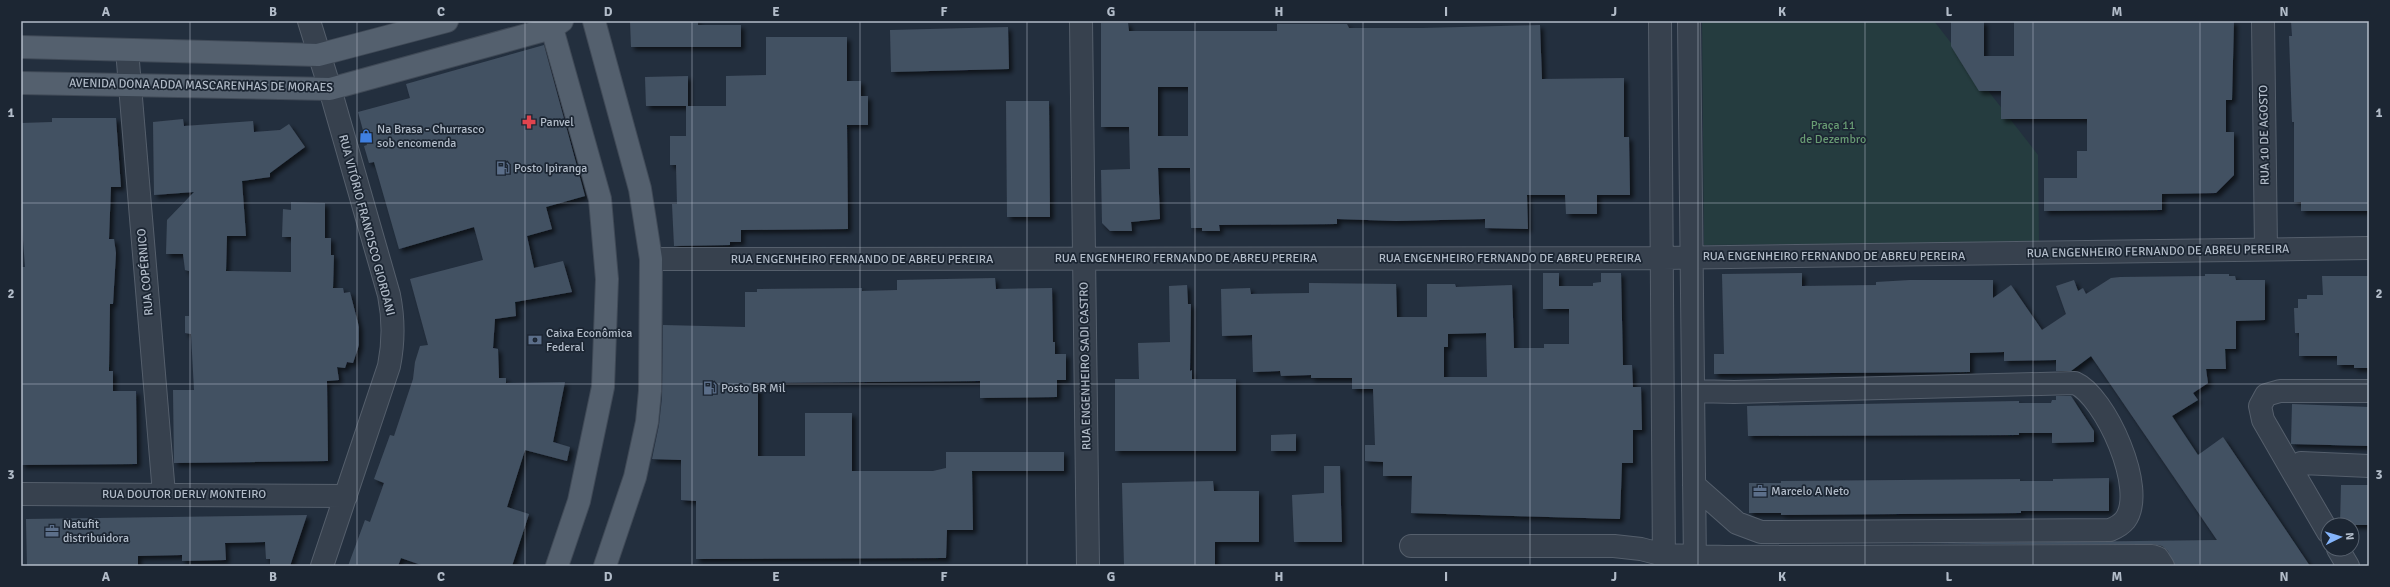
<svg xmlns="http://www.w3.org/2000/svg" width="2390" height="587" font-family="Signika,sans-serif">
<defs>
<filter id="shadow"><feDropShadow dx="3.5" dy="3.5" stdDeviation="2" flood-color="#0009"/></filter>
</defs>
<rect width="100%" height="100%" fill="#232f3e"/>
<!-- green -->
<path fill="#253c3f" d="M1702 21H1934L2038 155 2039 242 1704 245Z"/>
<!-- building -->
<path fill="#435162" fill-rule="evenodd" filter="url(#shadow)" d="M630 21H698V25H741V47H631Z
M1951 21H1984V56H2014V21H2234L2232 100H2226V132H2234V175L2216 193 2162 194V210L2044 211V178H2077V151H2087V119H2001V91H1979L1951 46Z
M2291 21H2369V211H2301V202H2294V122H2292L2289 36H2292Z
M1101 23H1128L1129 31H1277V24H1347L1349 28H1423L1540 25 1542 79 1624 78V137H1629L1630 195H1597V214H1566L1565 195H1527L1528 229 1485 228V219L1396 221 1337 219V224L1219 225 1220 231H1202V228H1191L1190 168H1158L1160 219 1131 222 1132 231H1110L1102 223 1101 170 1130 169 1129 127H1101ZM1158 87H1188V136H1158Z
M1008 27 1009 69 891 72 890 30Z
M766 37H847V81H861V96H868V125H847L848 229 741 230V242H730V245L674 246 672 204H677L676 165H670V136H686V106H646L645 77 688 76V106H726V76L766 75Z
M544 45 585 196 546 207 552 229 527 236 534 268 563 261 572 292 515 302 516 316 495 319 493 348 498 349 499 378H506V383L565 382 553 442 570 447 567 461 525 450 507 507 529 514 512 566H424L401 558 398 566H348L365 520 370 522 384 483 374 479 390 435 394 436 413 379 415 362 420 346 428 345 410 279 483 260 474 227 399 249 374 162 369 163 364 146 367 145 358 112 410 98 406 84Z
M1006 101H1049L1050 217H1007Z
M52 118H116L121 187H111L109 239H114L116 253 113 304H110L109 368V371H113V391H136L137 464 21 465V267H25L21 213V123L52 122Z
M183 119 184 126 253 121 254 132 280 130 289 124 305 147 270 173V177L242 181 246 236H227L226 271 291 272V237H282L283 209 291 210V202L325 203V238H331V255H334L333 288H343L344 293 350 292 359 327V345L353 363 347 362 345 368 337 367 339 380 327 381 328 461 174 463 173 390H194L191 334 185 333V316H189V271L185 270 183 254H166L167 220 194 192 154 195 153 122Z
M1543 273H1559V286H1593V283L1601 282V273H1621L1623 365H1632L1633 387H1641L1642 430H1633V463H1622L1620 519 1411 513 1412 476H1383V462L1365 461V445H1375L1373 389H1352V378H1311V375L1281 376 1280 371 1253 372 1252 335 1222 336 1221 289 1250 288 1251 294 1309 293V283L1396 284 1397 317H1427V284H1455L1456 287 1512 285 1514 348H1544V344H1569V309H1543ZM1486 333 1487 377H1444V347H1448V334Z
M1802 273V286L1876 285V282L1910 280H1993V298L2011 285 2042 330 2066 314 2056 286 2074 280 2078 291 2083 288 2086 294 2111 278 2120 277 2205 276V274H2229V276H2235L2236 280H2265V320L2236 321V349H2225L2226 369H2206L2208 383 2193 393 2198 400 2172 416 2198 455 2223 437 2310 566H2175L2168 551 2162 546 2152 544H1910L2217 540 2091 356 2071 371H2056V360L2004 361V352L1970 353V372L1714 374V354H1724L1722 274Z
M2322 276H2369V368H2354V365H2337V356H2299V333H2295L2294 308H2298V299H2307V295H2323Z
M995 278 996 289 1052 288 1053 342H1055V354H1066V380H1057V397L980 398V381L758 383V456H805V413H852V471H933L946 468V452H1064V471H972L973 530H947L946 558 696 559V501L681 500V460L652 459 659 425 662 398 663 325 745 327V292H757V289L862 288V291L897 290V280Z
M1187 285 1188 304H1191L1190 371 1192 370V379H1236V451H1115V379H1139L1138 343 1170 342 1169 286Z
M2056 396H2071L2094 431V442L2052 443V433H2019V435L1748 436 1747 406 2019 401V403H2051L2052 400H2056Z
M2292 404 2369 407V446L2291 444Z
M1296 434V451H1271V435Z
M1324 466H1340L1342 542H1294L1292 495 1324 493Z
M2109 478V511H2021V513L1781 515V513H1749V483H1781V481L2020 479V481H2053V479Z
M1213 481 1214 491H1259V542H1215V566H1124L1122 483Z
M2341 485H2369V525H2340Z
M307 515 290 566H270V559H266L265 542 225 543 226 560 182 561V555L138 556V566H27L26 519Z"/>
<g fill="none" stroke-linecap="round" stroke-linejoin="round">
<!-- minor casing -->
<g stroke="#555f6c" stroke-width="24">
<path id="minor" d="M309 21 330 89 389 295C394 320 394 341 389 366L322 566
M1081 21 1088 566
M1660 21 1664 566
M1689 21 1695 566
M2263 21 2266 249
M127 50 164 494
M651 259 1662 258 2369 248
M1693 391 1734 392 2075 383C2105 396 2148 490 2125 520 2121 525 2115 528 2110 530L1761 532 1737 523 1694 485
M2293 472 2263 420 2260 406 2266 395 2280 391H2369
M21 494 346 496
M2328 532 2293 472 2301 463 2369 466
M1411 546H1614L1641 549 1664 555 1726 557 2152 556 2158 558 2163 566
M2338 549 2348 566"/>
</g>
<!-- major casing -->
<g stroke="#404a57" stroke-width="24">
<path id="major" d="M550 21 600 199 607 279 603 387 579 501 557 566
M594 21 640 189 651 259 650 391 647 422 635 477 605 566
M21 47 318 55 447 21
M21 83 330 89 552 28 562 21"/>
</g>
<!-- minor -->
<use href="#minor" stroke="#37414e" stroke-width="22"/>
<!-- major -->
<use href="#major" stroke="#54606e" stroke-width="22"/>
</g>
<!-- grid -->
<path fill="none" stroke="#b2bcc9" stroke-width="1" stroke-opacity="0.55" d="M190 21V566M357 21V566M525 21V566M692 21V566M860 21V566M1027 21V566M1195 21V566M1363 21V566M1530 21V566M1698 21V566M1865 21V566M2033 21V566M2200 21V566M21 203H2369M21 384H2369"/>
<!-- icons -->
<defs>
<g id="pharmacy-bare" transform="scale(1.08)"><path d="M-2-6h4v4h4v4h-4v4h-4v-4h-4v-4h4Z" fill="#e0444e" stroke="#1c2633" stroke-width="2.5" paint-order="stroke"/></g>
<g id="shop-bare" transform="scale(1.08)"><path d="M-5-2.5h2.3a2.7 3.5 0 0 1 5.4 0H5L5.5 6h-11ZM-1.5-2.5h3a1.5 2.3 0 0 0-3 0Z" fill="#3f7fe0" stroke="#1c2633" stroke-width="2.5" paint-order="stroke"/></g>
<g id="fuel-bare" transform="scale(1.08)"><path d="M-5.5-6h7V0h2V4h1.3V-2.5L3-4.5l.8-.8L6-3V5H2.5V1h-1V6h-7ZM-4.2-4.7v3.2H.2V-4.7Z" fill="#5c6f8a" stroke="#1c2633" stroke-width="2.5" paint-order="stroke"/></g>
<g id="bank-bare" transform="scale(1.08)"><path d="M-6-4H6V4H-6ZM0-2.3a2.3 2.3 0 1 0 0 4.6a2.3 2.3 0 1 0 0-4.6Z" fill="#5c6f8a" stroke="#1c2633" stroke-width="2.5" paint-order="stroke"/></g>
<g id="office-bare" transform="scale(1.08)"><path d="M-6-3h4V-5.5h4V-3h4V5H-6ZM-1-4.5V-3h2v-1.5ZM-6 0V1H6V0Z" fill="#5c6f8a" stroke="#1c2633" stroke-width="2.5" paint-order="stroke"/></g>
</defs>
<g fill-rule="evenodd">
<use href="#pharmacy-bare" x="529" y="122"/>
<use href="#shop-bare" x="366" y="136"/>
<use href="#fuel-bare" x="503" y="168"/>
<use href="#bank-bare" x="535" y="340"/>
<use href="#fuel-bare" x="710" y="388"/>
<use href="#office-bare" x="1760" y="491"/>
<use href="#office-bare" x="52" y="531"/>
</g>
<g text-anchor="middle" stroke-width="3.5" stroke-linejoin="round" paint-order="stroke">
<!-- street labels -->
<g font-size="12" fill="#b2bcc9" stroke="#1c2633">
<text transform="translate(201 85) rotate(1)" y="4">AVENIDA DONA ADDA MASCARENHAS DE MORAES</text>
<text transform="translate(2264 135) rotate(-91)" y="4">RUA 10 DE AGOSTO</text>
<text transform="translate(367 225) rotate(75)" y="4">RUA VITÓRIO FRANCISCO GIORDANI</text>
<text transform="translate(2158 251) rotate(-1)" y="4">RUA ENGENHEIRO FERNANDO DE ABREU PEREIRA</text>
<text x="1834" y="260">RUA ENGENHEIRO FERNANDO DE ABREU PEREIRA</text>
<text x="1186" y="262">RUA ENGENHEIRO FERNANDO DE ABREU PEREIRA</text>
<text x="1510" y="262">RUA ENGENHEIRO FERNANDO DE ABREU PEREIRA</text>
<text x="862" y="263">RUA ENGENHEIRO FERNANDO DE ABREU PEREIRA</text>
<text transform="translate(145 272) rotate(-95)" y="4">RUA COPÉRNICO</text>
<text transform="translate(1085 366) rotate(-91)" y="4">RUA ENGENHEIRO SADI CASTRO</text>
<text x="184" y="498">RUA DOUTOR DERLY MONTEIRO</text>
</g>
<!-- poi labels -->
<g font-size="12" fill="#b2bcc9" stroke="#1c2633" text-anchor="start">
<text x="540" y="126">Panvel</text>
<text x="377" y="133">Na Brasa - Churrasco<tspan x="377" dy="14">sob encomenda</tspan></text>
<text x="514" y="172">Posto Ipiranga</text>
<text x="546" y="337">Caixa Econômica<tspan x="546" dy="14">Federal</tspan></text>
<text x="721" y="392">Posto BR Mil</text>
<text x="1771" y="495">Marcelo A Neto</text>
<text x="63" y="528">Natufit<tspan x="63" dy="14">distribuidora</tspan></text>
</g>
<!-- park labels -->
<g font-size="12" fill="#689b73" stroke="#1c2633">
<text x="1833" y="129">Praça 11<tspan x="1833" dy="14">de Dezembro</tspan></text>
</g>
</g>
<!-- border -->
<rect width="2390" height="587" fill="none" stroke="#1c2633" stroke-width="44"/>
<!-- north arrow -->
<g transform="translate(2340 537) rotate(85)"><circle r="19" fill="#1c2633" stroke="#58626f"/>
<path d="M0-3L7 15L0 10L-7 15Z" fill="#85b5fc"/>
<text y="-6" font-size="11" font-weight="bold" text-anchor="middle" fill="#b2bcc9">N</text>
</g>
<rect x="22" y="22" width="2346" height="543" fill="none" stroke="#b2bcc9" stroke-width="1.5"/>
<g font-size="13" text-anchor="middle" font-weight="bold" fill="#b2bcc9">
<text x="106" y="16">A</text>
<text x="273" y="16">B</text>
<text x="441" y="16">C</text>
<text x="608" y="16">D</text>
<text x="776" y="16">E</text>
<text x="944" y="16">F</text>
<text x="1111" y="16">G</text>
<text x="1279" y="16">H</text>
<text x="1446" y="16">I</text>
<text x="1614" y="16">J</text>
<text x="1782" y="16">K</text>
<text x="1949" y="16">L</text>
<text x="2117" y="16">M</text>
<text x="2284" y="16">N</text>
<text x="11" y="117">1</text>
<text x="2379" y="117">1</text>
<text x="11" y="298">2</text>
<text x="2379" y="298">2</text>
<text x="11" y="479">3</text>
<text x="2379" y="479">3</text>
<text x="106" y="581">A</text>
<text x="273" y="581">B</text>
<text x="441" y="581">C</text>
<text x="608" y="581">D</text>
<text x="776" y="581">E</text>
<text x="944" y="581">F</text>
<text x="1111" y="581">G</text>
<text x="1279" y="581">H</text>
<text x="1446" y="581">I</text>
<text x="1614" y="581">J</text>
<text x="1782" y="581">K</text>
<text x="1949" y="581">L</text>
<text x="2117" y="581">M</text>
<text x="2284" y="581">N</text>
</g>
</svg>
